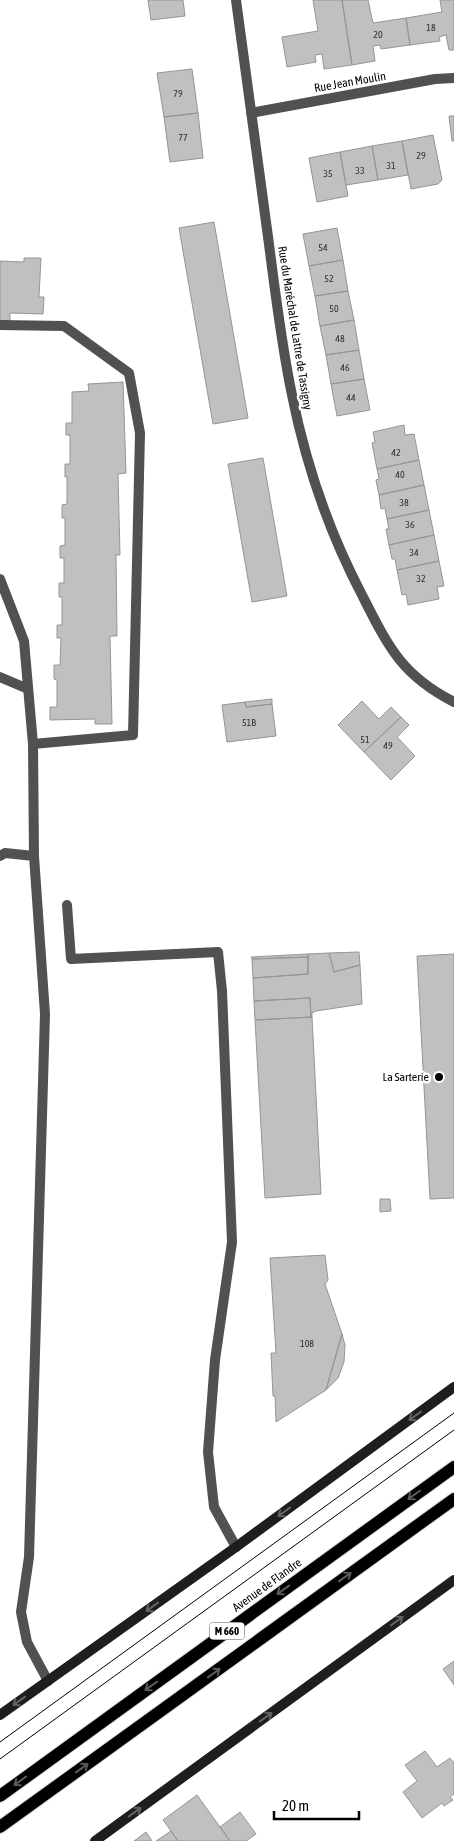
<svg xmlns="http://www.w3.org/2000/svg" width="454" height="1841" font-family="'Asap Condensed',sans-serif">
<rect width="100%" height="100%" fill="#fff"/>
<!-- building -->
<path fill="#c0c0c0" stroke="#959595" d="M148 0H183L185 16 151 20Z
M313 0H342L352 65 324 69 322 54 315 55 316 62 287 67 282 37 318 31Z
M342 0H368L373 23 406 18 410 45 381 49 380 45 373 46 375 61 352 65Z
M440 0H454V50H449L446 35 439 37 440 41 410 45 406 18 442 12Z
M192 69 198 113 164 117 157 73Z
M198 113 203 158 170 162 164 117Z
M449 116H454V141H452Z
M433 135 442 180 438 184 411 189 402 141Z
M402 141 408 175 378 180 372 146Z
M372 146 378 180 346 185 340 152Z
M340 152 348 196 317 202 309 158Z
M214 222 248 418 213 424 179 228Z
M337 228 343 260 309 266 303 234Z
M24 258H41L39 297H44L43 314 10 313V321H0V261L24 262Z
M343 260 348 291 315 296 309 266Z
M348 291 354 320 320 326 315 296Z
M354 320 359 350 326 355 320 326Z
M359 350 364 379 331 384 326 355Z
M364 379 370 410 337 416 331 384Z
M123 382 126 473 118 474 120 555H116L117 636H110L112 724H95V719L50 720V707H57V680L54 679V665H60L61 638H57V625H62V597H59V583H64V558H60V546L65 545V518H62V505L67 504V477H65V464H70V435H66V423H72V392L89 391 88 384Z
M404 425 405 435 414 434 419 460 377 469 372 443 375 442 373 432Z
M263 458 287 596 252 602 228 464Z
M419 460 424 485 379 495 376 480 379 479 377 469Z
M424 485 429 510 387 519 385 508 381 509 379 495Z
M429 510 434 535 389 545 386 529H389L387 519Z
M434 535 439 561 397 570 395 559H392L389 545Z
M439 561 444 586 437 587 439 599 408 605 406 594 402 595 397 570Z
M272 699V704L246 707 245 702Z
M362 701 379 719 391 707 401 717 364 752 338 725Z
M245 702 246 707 272 704 276 736 227 742 222 705Z
M401 717 409 725 397 737 415 756 391 780 364 752Z
M359 952 360 965 334 972 329 953Z
M329 953 334 972 360 965 362 1004 316 1011 312 1013V1017H311L310 998 254 1001 253 978 308 974V954Z
M308 954V957L252 959 251 957Z
M454 954V1198L430 1199 417 956Z
M308 957V974L253 978 252 959Z
M310 998 311 1017 255 1020 254 1001Z
M312 1017 321 1194 265 1198 255 1020Z
M380 1199H390L391 1211 380 1212Z
M325 1255 328 1280 325 1284 342 1334 326 1390 276 1422 275 1396H273L271 1353H276L270 1258Z
M342 1334 345 1345 344 1362 338 1378 326 1390Z
M454 1661V1685L443 1669Z
M425 1751 437 1767 450 1758 454 1763V1794L450 1797 453 1800 444 1806 442 1803 422 1818 403 1792 417 1781 405 1765Z
M197 1795 220 1827 230 1841H178L171 1831 163 1820Z
M240 1812 256 1834 246 1841H230L220 1827Z
M171 1831 178 1841H156Z
M146 1832 152 1841H134Z"/>
<g fill="none" stroke-linecap="round" stroke-linejoin="round">
<!-- primary casing -->
<g stroke="#dbdbdb" stroke-width="14">
<path id="primary" d="M0 1796 454 1467
M0 1827 454 1499"/>
</g>
<!-- lane -->
<path stroke="#515151" stroke-width="10" d="M0 325 64 326 129 373 140 433 133 735 33 744
M0 579 24 641 33 744 34 856 45 1014 29 1557 21 1612 27 1642 48 1681
M0 677 28 689
M0 856 5 853 34 856
M67 905 71 959 218 952 222 991 232 1242 215 1360 208 1452 214 1507 236 1547"/>
<!-- street -->
<path stroke="#515151" stroke-width="10" d="M236 0C246 74 256 148 266 222 274 280 280 338 292 395 306 465 329 532 362 595 388 646 401 675 454 702
M251 113 435 79 454 78"/>
<!-- secondary -->
<path stroke="#1e1e1e" stroke-width="10" d="M0 1715 236 1547 454 1387
M95 1841 454 1580"/>
<!-- primary -->
<use href="#primary" stroke="#000" stroke-width="12"/>
<!-- tram -->
<path stroke="#000" stroke-width="1" d="M0 1742 454 1413
M0 1759 454 1430"/>
</g>
<!-- one-way arrows -->
<defs><path id="oneway-shaft" d="M-6 0H5M1.5-3L5.5 0L1.5 3" fill="none" stroke-width="1.6" stroke-linecap="round" stroke-linejoin="round" transform="scale(1.25)"/></defs>
<g stroke="#626262">
<use href="#oneway-shaft" transform="translate(415 1416) rotate(144)"/>
<use href="#oneway-shaft" transform="translate(284 1512) rotate(144)"/>
<use href="#oneway-shaft" transform="translate(152 1607) rotate(144)"/>
<use href="#oneway-shaft" transform="translate(397 1621) rotate(-36)"/>
<use href="#oneway-shaft" transform="translate(19 1701) rotate(144)"/>
<use href="#oneway-shaft" transform="translate(266 1717) rotate(-36)"/>
<use href="#oneway-shaft" transform="translate(135 1812) rotate(-36)"/>
</g>
<g stroke="#595959">
<use href="#oneway-shaft" transform="translate(414 1495) rotate(144)"/>
<use href="#oneway-shaft" transform="translate(345 1577) rotate(-36)"/>
<use href="#oneway-shaft" transform="translate(283 1590) rotate(144)"/>
<use href="#oneway-shaft" transform="translate(214 1673) rotate(-36)"/>
<use href="#oneway-shaft" transform="translate(151 1686) rotate(144)"/>
<use href="#oneway-shaft" transform="translate(82 1768) rotate(-36)"/>
<use href="#oneway-shaft" transform="translate(20 1781) rotate(144)"/>
</g>
<!-- markers -->
<circle fill="#000" stroke="#fff" stroke-width="2" cx="439" cy="1077" r="5"/>
<g text-anchor="middle" stroke-width="5" stroke-linejoin="round" paint-order="stroke">
<!-- number labels -->
<g font-size="10" fill="#303030">
<text x="431" y="31">18</text>
<text x="378" y="38">20</text>
<text x="178" y="97">79</text>
<text x="183" y="141">77</text>
<text x="421" y="159">29</text>
<text x="391" y="169">31</text>
<text x="360" y="174">33</text>
<text x="328" y="177">35</text>
<text x="323" y="251">54</text>
<text x="329" y="282">52</text>
<text x="334" y="312">50</text>
<text x="340" y="342">48</text>
<text x="345" y="371">46</text>
<text x="351" y="401">44</text>
<text x="396" y="456">42</text>
<text x="400" y="478">40</text>
<text x="404" y="506">38</text>
<text x="410" y="528">36</text>
<text x="414" y="556">34</text>
<text x="421" y="582">32</text>
<text x="249" y="726">51B</text>
<text x="365" y="743">51</text>
<text x="388" y="749">49</text>
<text x="307" y="1347">108</text>
</g>
<!-- shield labels -->
<rect fill="#fff" stroke="#4c4c4c" stroke-width="1" x="209.5" y="1622.5" width="35" height="17" rx="4"/>
<g font-size="11" font-weight="bold" fill="#000">
<text x="227" y="1635">M 660</text>
</g>
<!-- street labels -->
<g font-size="12" fill="#000" stroke="#fff">
<text transform="translate(350 82) rotate(-10)" y="4">Rue Jean Moulin</text>
<text transform="translate(295 328) rotate(81)" y="4">Rue du Maréchal de Lattre de Tassigny</text>
<text transform="translate(267 1585) rotate(-36)" y="4">Avenue de Flandre</text>
</g>
<!-- poi labels -->
<g font-size="12" fill="#000" stroke="#fff" text-anchor="end">
<text x="429" y="1081">La Sarterie</text>
</g>
</g>
<!-- scale -->
<path d="M274 1811v8h85v-8" fill="none" stroke="#000000" stroke-width="2.5"/>
<text x="282" y="1811" font-size="15" fill="#000000" stroke="#ffffff" stroke-width="4" paint-order="stroke">20 m</text>
</svg>
